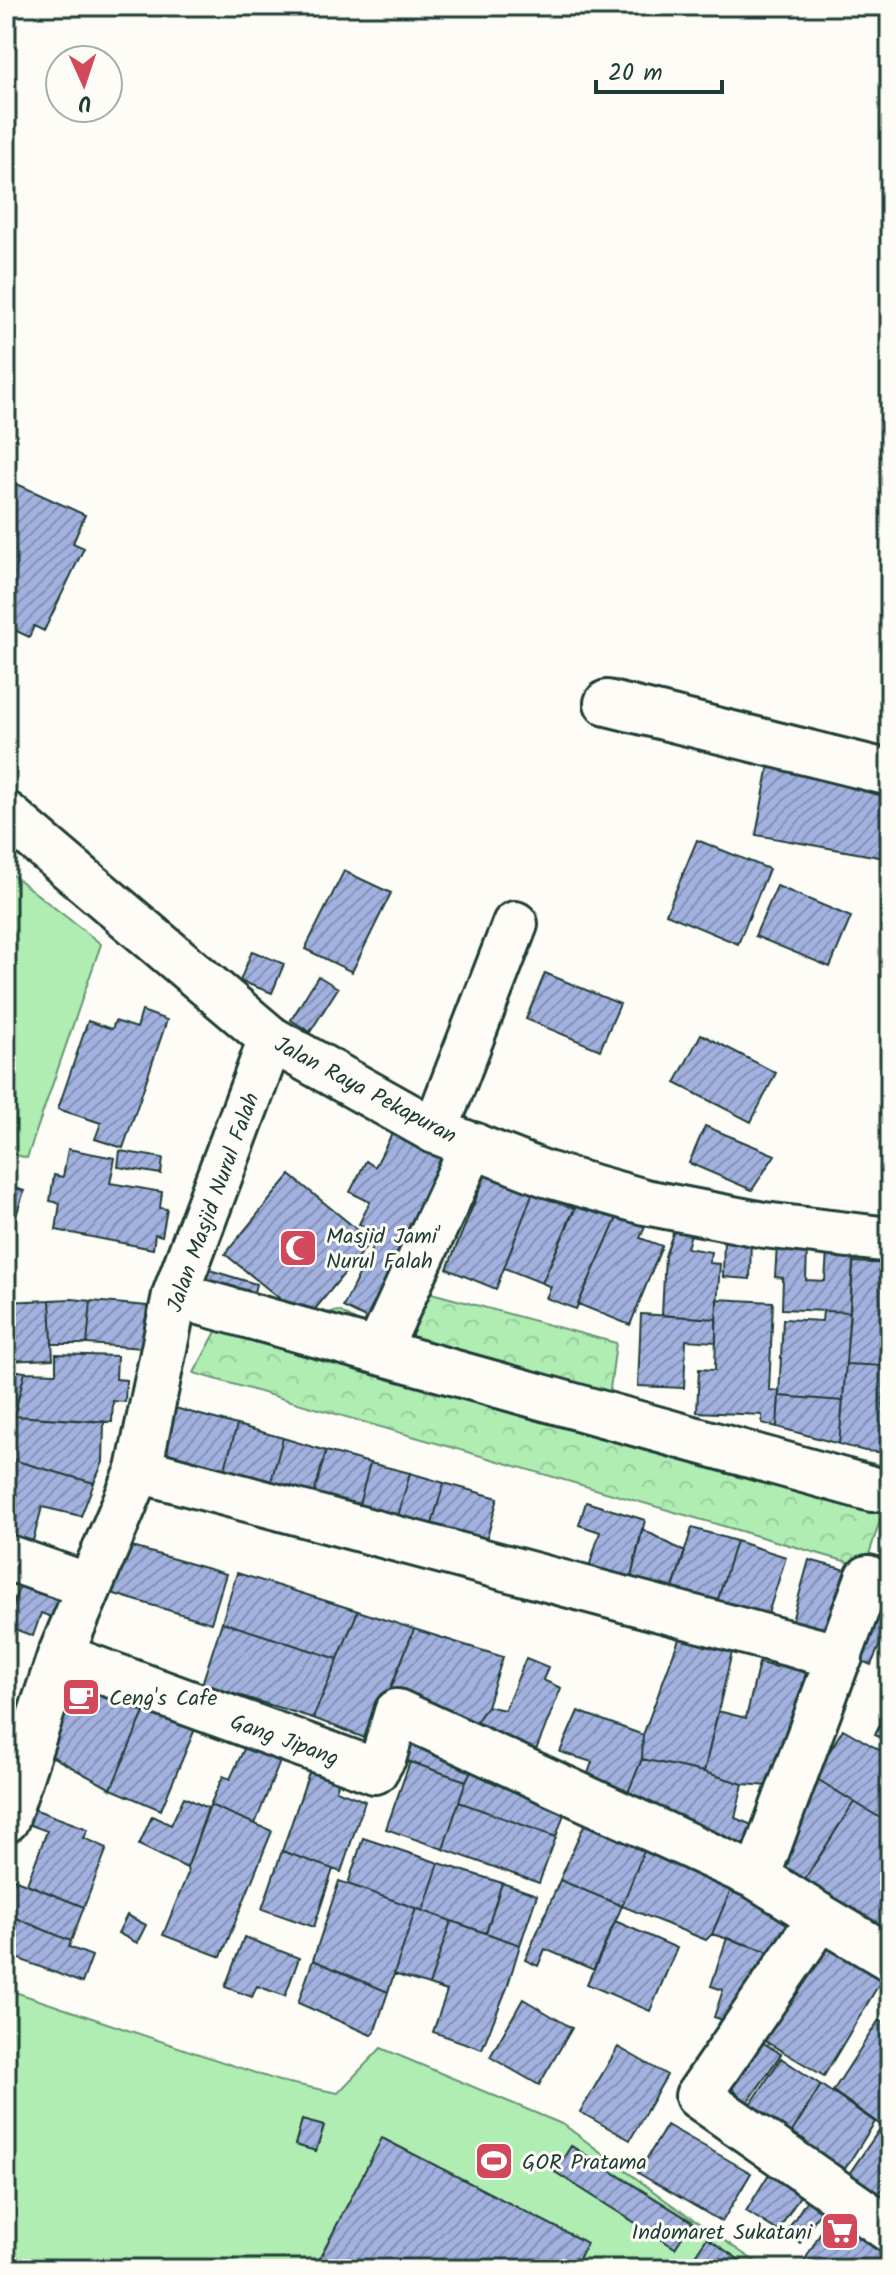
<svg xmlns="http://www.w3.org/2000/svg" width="896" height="2275" font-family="Kalam,sans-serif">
<defs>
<pattern id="forest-crowns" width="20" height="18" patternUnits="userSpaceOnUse" patternTransform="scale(2)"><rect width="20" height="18" fill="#afedb3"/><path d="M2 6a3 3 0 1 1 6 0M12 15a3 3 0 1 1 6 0" fill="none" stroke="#96cc9b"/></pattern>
<pattern id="building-hatch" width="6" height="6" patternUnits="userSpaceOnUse" patternTransform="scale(2)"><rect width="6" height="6" fill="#a3b1e0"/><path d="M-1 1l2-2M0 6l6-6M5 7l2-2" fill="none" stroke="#8491b6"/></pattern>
</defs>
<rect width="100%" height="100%" fill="#fdfcf7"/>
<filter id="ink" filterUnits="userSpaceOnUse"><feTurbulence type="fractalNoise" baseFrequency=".0125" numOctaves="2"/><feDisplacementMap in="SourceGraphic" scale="16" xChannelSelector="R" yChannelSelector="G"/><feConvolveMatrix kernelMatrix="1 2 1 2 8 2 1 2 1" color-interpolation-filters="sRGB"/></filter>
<g filter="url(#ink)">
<!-- grass -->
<path fill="#afedb3" stroke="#679574" stroke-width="2" fill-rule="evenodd" d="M6 870 101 944 27 1158 6 1152Z
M6 1989 279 2081 338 2093 381 2048 564 2125 668 2202 766 2269H574L586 2243 382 2139 314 2269H6ZM302 2121 323 2126 316 2151 295 2144ZM572 2146 692 2221 675 2248 555 2172Z"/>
<!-- forest -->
<path fill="url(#forest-crowns)" stroke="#679574" stroke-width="2" d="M413 1288 616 1343 608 1405 890 1467V1489L865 1567 194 1373 218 1328 339 1311 382 1335Z"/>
<!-- building -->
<path fill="url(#building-hatch)" stroke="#1f3d34" stroke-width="2" d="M6 479 85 515 73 543 84 548 44 631 34 626 29 637 6 626Z
M769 765 890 786V859L756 835Z
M697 840 769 869 738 944 666 914Z
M344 871 391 893 352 972 305 949Z
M777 886 851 917 830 967 755 936Z
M252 951 284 964 272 993 240 981Z
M545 973 620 1004 600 1050 526 1019Z
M318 976 338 988 310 1032 291 1020Z
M142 1011 167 1020 123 1148 95 1139 101 1123 58 1109 88 1021 112 1029 115 1021 137 1028Z
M701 1034 776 1073 751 1122 675 1083Z
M705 1126 775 1155 752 1190 689 1163Z
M395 1128 461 1161 380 1325 343 1307 379 1234 359 1224 370 1202 350 1192 366 1161 375 1167Z
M68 1149 115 1158 110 1183 162 1192 160 1208 167 1209 162 1236 155 1234 153 1249 56 1230 60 1203 50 1201 54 1175 63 1177Z
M120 1151 163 1158 161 1174 118 1167Z
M486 1174 533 1192 496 1289 447 1269Z
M290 1175 371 1241 306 1320 225 1254Z
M6 1185 24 1191 6 1248Z
M533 1192 575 1209 542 1283 504 1268Z
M578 1200 618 1216 576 1309 546 1298 551 1287 542 1283Z
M618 1216 645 1227 640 1238 662 1246 630 1325 578 1304Z
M676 1225 692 1230 687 1248 711 1252 709 1263 720 1264 716 1319 662 1315 665 1256Z
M724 1235H751L750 1279 723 1277Z
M777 1244 807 1246 806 1280 825 1281 827 1252 854 1253 850 1312 782 1309 783 1278 775 1277Z
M853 1262 890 1264 885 1366 846 1364Z
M193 1265 256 1284 249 1312 186 1294Z
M888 1291H890V1408L883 1407Z
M72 1299 91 1301 87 1344H52L50 1300Z
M717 1299 773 1302 769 1390 779 1391 777 1427 762 1423V1415L697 1412 699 1369 715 1370Z
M50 1300 53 1359 6 1361V1302Z
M91 1301 147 1306 143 1348 87 1344Z
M823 1311 850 1312 843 1401 779 1396 783 1319 822 1321Z
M641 1314 716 1319V1342L686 1340 684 1388 638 1386Z
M56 1354 117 1356 116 1379 126 1380 125 1402 113 1401 112 1422 14 1416 25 1372 56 1373Z
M846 1364 885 1366 883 1407 890 1408V1453L865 1451 839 1444Z
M6 1369 25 1372 6 1446Z
M779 1396 843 1401 839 1444 777 1427Z
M175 1408 237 1425 221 1483 159 1466Z
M14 1416 104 1422 103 1462 94 1483 6 1458V1446Z
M237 1425 283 1438 267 1496 221 1483Z
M283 1438 326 1451 310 1508 267 1496Z
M326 1451 370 1463 355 1520 310 1508Z
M6 1458 94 1483 81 1516 42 1507 33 1541 6 1533Z
M370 1463 410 1473 394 1531 355 1520Z
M410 1473 444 1483 427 1541 394 1531Z
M444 1483 498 1498 482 1556 427 1541Z
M586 1502 645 1520 630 1582 585 1580 600 1532 579 1525Z
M692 1528 736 1541 712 1618 668 1604Z
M642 1529 685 1552 668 1604 630 1582Z
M736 1541 786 1557 767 1617 717 1602Z
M122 1544 226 1574 211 1623 108 1592Z
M809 1560 846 1570 825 1645 788 1635Z
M24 1572 79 1591 67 1623 41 1613 33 1636 6 1626Z
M237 1573 358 1611 338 1659 222 1622Z
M873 1591 890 1598V1629L887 1628 871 1665 847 1655Z
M358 1611 414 1629 370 1740 313 1718Z
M222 1622 338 1659 313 1718 202 1684Z
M414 1629 503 1657 487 1706 473 1727 390 1691Z
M679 1639 732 1652 704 1772 642 1759 643 1735Z
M526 1658 548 1667 543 1680 561 1688 534 1755 473 1727 487 1706 505 1710Z
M779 1658 808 1664 798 1703 813 1707 782 1787 743 1784 704 1772 718 1711 746 1718 759 1663 777 1667Z
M80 1671 146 1708 111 1789 35 1747Z
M890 1704V1742L875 1735Z
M146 1708 195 1729 161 1810 111 1789Z
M578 1711 643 1735 642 1759 624 1802 583 1788 592 1762 560 1752Z
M408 1725 477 1759 466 1781 399 1758Z
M843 1729 890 1756V1824L814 1777Z
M251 1734 281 1759 255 1824 210 1805 223 1776 230 1779Z
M479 1758 566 1808 556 1837 459 1802 466 1781Z
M642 1759 704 1772 743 1784 735 1818 757 1827 743 1863 624 1802Z
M410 1762 466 1781 443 1849 386 1829Z
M312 1764 341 1774 336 1790 365 1801 341 1872 282 1851Z
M814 1777 854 1802 801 1885 777 1870Z
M184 1797 208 1808 187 1868 139 1845 152 1816 171 1825Z
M459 1802 556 1837 539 1883 443 1849Z
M854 1802 890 1824V1948L797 1892Z
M210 1805 272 1831 221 1957 163 1935 188 1873 187 1868Z
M31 1808 88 1829 84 1838 107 1848 84 1907 27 1884 47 1831 25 1823Z
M587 1818 647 1843 622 1906 560 1880Z
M363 1838 439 1863 423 1911 348 1884Z
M647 1843 735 1880 712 1934 706 1940 622 1906Z
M282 1851 333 1869 314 1927 262 1909Z
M439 1863 502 1883 486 1933 423 1911Z
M6 1876 84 1907 71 1941 6 1914Z
M560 1880 622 1906 594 1970 545 1949 538 1966 525 1960Z
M735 1880 798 1928 789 1958 712 1934Z
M339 1881 416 1908 388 1992 313 1960Z
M502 1883 537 1895 520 1945 486 1933Z
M416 1908 451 1921 429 1985 394 1974Z
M6 1914 71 1941 69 1947 92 1956 82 1983 6 1954 9 1944 6 1943Z
M127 1915 146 1925 137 1943 118 1933Z
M451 1921 520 1945 507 1988 482 2049 433 2032 447 1991 429 1985Z
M615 1921 677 1948 650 2011 587 1984Z
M244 1937 299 1958 285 1996 257 1986 252 1997 225 1987Z
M727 1938 770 1952 746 2015 732 2023 714 2017 723 1990 711 1986Z
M817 1941 882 1979 824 2076 760 2038Z
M313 1960 388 1992 374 2033 371 2035 298 2003Z
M523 1999 572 2028 539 2085 490 2057Z
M879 2020 890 2027V2113L882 2126 833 2091Z
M749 2034 781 2054 746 2105 721 2074Z
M618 2047 667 2075 630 2140 580 2112Z
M781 2058 821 2085 784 2145 747 2110Z
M821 2085 875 2122 837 2181 798 2154 805 2140 792 2132Z
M302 2120 324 2126 316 2151 295 2145Z
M667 2125 751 2173 722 2222 638 2173Z
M882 2126 890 2132V2218L838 2190Z
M382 2138 587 2243 574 2269H314Z
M571 2146 692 2222 675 2248 555 2172Z
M769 2174 801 2194 778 2231 746 2211Z
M808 2198 823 2207 800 2243 785 2234Z
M830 2215 890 2248V2269H800Z
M707 2238 753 2269H686Z"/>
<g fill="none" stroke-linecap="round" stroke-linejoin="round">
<!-- minor casing -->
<g stroke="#1f3d34" stroke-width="50">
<path id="minor" d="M607 703 890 773
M435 1131 515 924
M175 1295 872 1489
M378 1351 473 1145
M139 1470 840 1657
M6 1557 89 1586
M868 1578 757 1877 821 1917 698 2096 890 2230
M60 1656 375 1771 384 1756 397 1712 757 1877
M6 1820 60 1656 139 1470 175 1295 271 1039
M821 1917 890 1958"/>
</g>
<!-- major casing -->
<g stroke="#1f3d34" stroke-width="50">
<path id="major" d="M6 814 271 1039 435 1131 546 1174 645 1202 764 1225 890 1240"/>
</g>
<!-- minor -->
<use href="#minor" stroke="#fdfcf7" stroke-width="44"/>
<!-- major -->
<use href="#major" stroke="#fdfcf7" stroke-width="44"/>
</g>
</g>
<!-- icons -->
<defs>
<g id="mosque-square" transform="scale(2)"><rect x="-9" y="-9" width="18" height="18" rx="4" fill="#d1495b" stroke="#fdfcf7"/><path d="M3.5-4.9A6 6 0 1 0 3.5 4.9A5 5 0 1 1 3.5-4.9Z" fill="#fff"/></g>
<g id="cafe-square" transform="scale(2)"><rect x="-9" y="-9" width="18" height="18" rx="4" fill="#d1495b" stroke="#fdfcf7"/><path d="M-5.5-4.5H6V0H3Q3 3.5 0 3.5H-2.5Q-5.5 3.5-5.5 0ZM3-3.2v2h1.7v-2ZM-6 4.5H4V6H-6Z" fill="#fff"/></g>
<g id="stadium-square" transform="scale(2)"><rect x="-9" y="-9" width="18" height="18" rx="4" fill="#d1495b" stroke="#fdfcf7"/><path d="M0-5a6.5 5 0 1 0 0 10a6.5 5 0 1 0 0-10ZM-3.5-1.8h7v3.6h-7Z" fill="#fff"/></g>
<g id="supermarket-square" transform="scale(2)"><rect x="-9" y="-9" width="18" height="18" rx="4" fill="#d1495b" stroke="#fdfcf7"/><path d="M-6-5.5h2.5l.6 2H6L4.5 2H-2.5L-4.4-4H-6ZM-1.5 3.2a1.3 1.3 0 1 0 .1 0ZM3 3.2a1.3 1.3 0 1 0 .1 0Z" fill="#fff"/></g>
</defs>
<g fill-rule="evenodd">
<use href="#mosque-square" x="298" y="1248"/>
<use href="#cafe-square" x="81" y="1697"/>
<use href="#stadium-square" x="494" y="2161"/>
<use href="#supermarket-square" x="840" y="2231"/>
</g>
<g text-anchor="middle" stroke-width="6" stroke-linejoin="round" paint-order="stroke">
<!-- street labels -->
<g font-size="22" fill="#1f3d34" stroke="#fdfcf7">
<text transform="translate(366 1089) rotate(28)" y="8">Jalan Raya Pekapuran</text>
<text transform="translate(212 1202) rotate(-70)" y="8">Jalan Masjid Nurul Falah</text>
<text transform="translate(285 1739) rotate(20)" y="8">Gang Jipang</text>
</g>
<!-- poi labels -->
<g font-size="22" fill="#1f3d34" stroke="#fdfcf7" text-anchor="start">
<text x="326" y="1243">Masjid Jami'<tspan x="326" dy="25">Nurul Falah</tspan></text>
<text x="109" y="1705">Ceng's Cafe</text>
<text x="522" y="2169">GOR Pratama</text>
<text x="812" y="2239" text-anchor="end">Indomaret Sukatani</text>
</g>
</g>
<!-- margin -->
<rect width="896" height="2275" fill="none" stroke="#fdfcf7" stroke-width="32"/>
<rect x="16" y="16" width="864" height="2243" fill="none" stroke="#1f3d34" stroke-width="3" filter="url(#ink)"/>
<!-- north arrow -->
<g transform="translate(84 84) rotate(177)"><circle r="38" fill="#fdfcf7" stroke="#a4b0a9" stroke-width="2"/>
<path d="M0-6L14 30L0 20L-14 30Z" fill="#d1495b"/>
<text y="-12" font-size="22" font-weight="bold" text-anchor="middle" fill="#1f3d34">U</text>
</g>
<!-- scale -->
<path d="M596 80v12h126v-12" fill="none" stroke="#1f3d34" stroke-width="4"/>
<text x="608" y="80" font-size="24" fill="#1f3d34" stroke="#fdfcf7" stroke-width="6" paint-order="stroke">20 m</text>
</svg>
